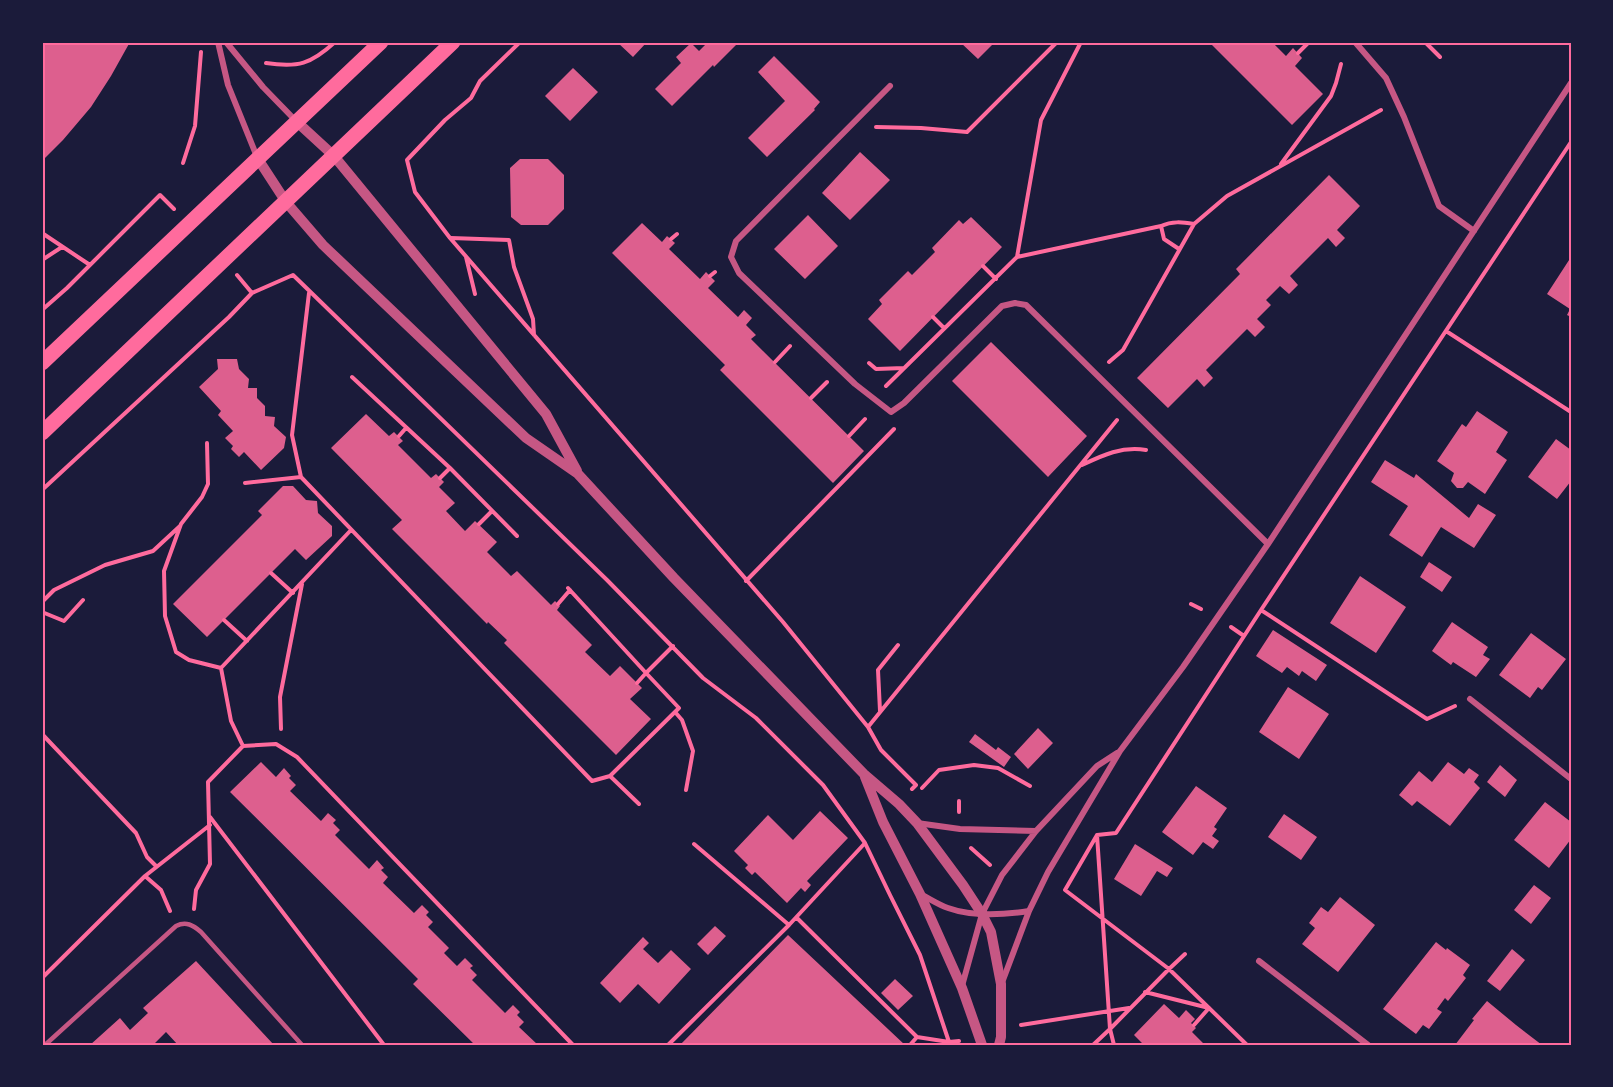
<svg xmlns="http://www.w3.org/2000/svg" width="1613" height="1087" font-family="Roboto,sans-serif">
<rect width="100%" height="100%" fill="#1b1b3a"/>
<!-- building -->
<path fill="#dd5f8e" d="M42 42H130L111 76 91 107 63 140 42 161Z
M617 42H647L633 57Z
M708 42H739L714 67 713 65 672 106 655 89 681 63 676 57 691 43 699 51Z
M960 42H995L978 59Z
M1209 42H1272L1286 56 1293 48 1302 58 1295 66 1323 94 1292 125Z
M774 56 820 102 814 109 815 110 767 157 748 138 785 101 758 72Z
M573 68 598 92 570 121 545 96Z
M860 152 890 180 850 220 822 193Z
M520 159H548L564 175V209L548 225H521L511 217 510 168Z
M1329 175 1360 206 1337 230 1345 238 1336 247 1328 238 1290 276 1298 285 1289 294 1280 286 1266 300 1271 305 1257 319 1265 327 1255 337 1247 329 1206 370 1213 378 1204 387 1197 379 1168 408 1137 378 1240 274 1236 269Z
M808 215 838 246 805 279 774 249Z
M971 217 1002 247 900 351 868 319 882 304 879 300 908 271 912 275 935 252 932 248 959 220 963 224Z
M642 223 662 242 667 236 675 243 669 249 700 279 706 272 715 281 708 288 738 317 744 310 752 318 746 325 756 335 751 339 864 451 833 483 720 370 725 365 612 253Z
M1571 257V317L1567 315 1570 309 1547 294Z
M991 342 1087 436 1048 477 952 381Z
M217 359H237L239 369 249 379 248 388H257V398L265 406V416L275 417 274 426 286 437 284 448 261 470 244 452 239 457 231 449 233 446 225 438 233 431 218 415 221 411 199 387 218 369Z
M1477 411 1508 432 1496 452 1507 460 1485 494 1468 482 1463 488H1457L1451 481 1454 473 1437 461 1462 424 1466 427Z
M366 414 389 436 394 432 403 441 398 445 431 478 436 474 444 482 439 487 455 503 446 511 465 531 475 521 497 542 487 552 511 576 517 571 551 605 555 601 560 606 557 610 592 645 585 652 610 676 620 666 642 688 630 699 651 719 616 755 504 643 507 640 488 622 487 624 392 529 402 520 331 448Z
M1556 439 1571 450V481L1557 499 1528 477Z
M1385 460 1414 478 1416 474 1469 518 1478 504 1496 515 1474 548 1441 527 1422 557 1389 535 1408 506 1371 482Z
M283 486H293L306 500 317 501 318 513 332 526V536L306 560 295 549 207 637 173 604 262 515 258 511Z
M1429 562 1452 577 1442 592 1420 577Z
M1360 576 1406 607 1376 653 1330 623Z
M1452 622 1488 647 1483 655 1490 659 1476 677 1453 662 1451 665 1432 651Z
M1273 630 1327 665 1316 681 1302 671 1299 676 1287 667 1282 673 1256 656Z
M1531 633 1566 659 1542 690 1538 687 1530 698 1499 675Z
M1288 687 1329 714 1299 759 1259 732Z
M1038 728 1053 743 1028 769 1014 754Z
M975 734 996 750 998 747 1011 757 1004 767 969 742Z
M261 762 276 777 284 768 291 776 289 778 296 785 290 791 321 821 328 813 336 820 333 823 340 830 335 835 369 869 377 860 384 868 381 870 388 877 383 883 414 913 422 905 429 912 426 915 433 922 428 927 449 948 444 953 457 966 465 958 473 966 470 968 477 975 472 980 505 1013 513 1005 520 1012 517 1015 524 1022 519 1027 538 1045H475L413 984 418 979 230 792Z
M1448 762 1464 774 1469 768 1479 775 1474 782 1480 788 1450 826 1417 801 1412 806 1399 795 1419 771 1432 782Z
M1500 765 1517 780 1505 797 1487 782Z
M1196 786 1227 808 1214 827 1217 829 1212 836 1219 841 1213 849 1203 842 1193 855 1162 832Z
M1545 802 1571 822V839L1549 868 1514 840Z
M820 811 848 838 807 881 811 885 805 892 801 888 787 903 755 872 752 875 745 868 748 865 734 851 768 815 793 840Z
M1284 814 1317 837 1301 860 1268 837Z
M1135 844 1173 868 1167 877 1157 871 1141 896 1114 879Z
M1534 885 1551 898 1531 924 1514 910Z
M1340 897 1375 925 1338 972 1302 944 1315 928 1309 923 1321 907 1328 912Z
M715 926 726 936 708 955 697 944Z
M788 935 905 1045H680Z
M643 937 649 943 643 949 658 963 671 950 691 969 659 1004 638 984 620 1003 600 983Z
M1436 942 1446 950 1447 948 1470 965 1463 975 1466 978 1448 1001 1445 998 1437 1009 1442 1012 1429 1029 1423 1025 1416 1034 1383 1009Z
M1512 949 1525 960 1500 991 1487 981Z
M196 961 274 1045H178L166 1032 153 1045H90L120 1018 130 1030 148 1013 143 1008Z
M895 979 913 996 898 1010 881 993Z
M1487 1001 1516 1025 1542 1045H1455L1474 1020 1472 1019Z
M1164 1004 1179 1018 1186 1010 1195 1019 1191 1023 1196 1028 1192 1032 1205 1045H1144L1134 1035Z"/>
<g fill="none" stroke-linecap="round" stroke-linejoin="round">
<!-- path -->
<path stroke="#ff6b9d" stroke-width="4" d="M520 42 480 81 471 98 445 120 407 160 415 192 450 238 783 622 868 727 881 750 916 785 912 789
M1425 42 1440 57
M1298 53 1309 42
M266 63C298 68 311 64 335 42
M876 127 921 128 967 132 1057 42
M183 163 195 126 201 52
M1281 164 1331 96 1336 83 1341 64
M1161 226 1164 239 1179 249
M42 233 90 265
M451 238 509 240 514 267 533 319 534 335
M671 239 677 234
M466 257 475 294
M1017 257 1041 120 1081 42
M42 260 62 247
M983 266 996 279
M237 275 252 293
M710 276 715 272
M309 293 292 435 301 477 592 781 610 776 639 804
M42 310 67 288 160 195 174 209
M933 317 944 328
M1446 331 1571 412
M775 362 790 346
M1109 362 1123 350 1194 224 1227 196 1381 110
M869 363 876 369 904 368
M352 377 450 468 517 536
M886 386 1017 257 1161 226C1172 221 1182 222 1194 224
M811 398 827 382
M399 436 406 428
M849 436 865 419
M207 443 208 484 202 497 181 524 164 571 165 616 176 652 189 660 221 668
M1082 465C1103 455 1122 446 1146 450
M440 478 450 468
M245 483 301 477
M42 490 229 317 252 293 293 275 607 580 703 678 756 718 823 785 865 843 890 895 920 955 950 1045
M479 524 492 511
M271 573 293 593
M746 581 894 429
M568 588 646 673 637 683
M42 602 54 590 105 565 153 551 180 526
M558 604 570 590
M1191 604 1201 609
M1261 610 1427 719 1455 706
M42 612 64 621 83 600
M224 620 247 641
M1231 627 1244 636
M880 711 878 670 898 645
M675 712 682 720 693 751 686 790
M868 727 1117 420
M281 729 280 697 302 584
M42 734 136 833 147 857 156 866
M243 746 276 744 297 757 573 1045
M610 776 679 708 646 673 673 646
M922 788 939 770 974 765 998 768 1030 786
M959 801V812
M210 817 384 1045
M971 848 990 865
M145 876 161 890 170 911
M194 909 196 890 210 864 208 782 243 746 231 721 221 668 351 530
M797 918 917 1037 949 1042 959 1041
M789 925 865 843
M1185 954 1169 969 1065 890 1097 835 1116 833 1261 610 1571 142
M42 978 145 876 210 825
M1145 992 1209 1008 1194 1025
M1021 1025 1129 1008
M668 1045 789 925 694 844
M910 1045 917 1037
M1093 1045 1110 1029 1097 835
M1114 1045 1110 1029 1169 969 1247 1045"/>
<!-- service -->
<path stroke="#c65784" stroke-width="4.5" d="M45 1045 176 926C186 921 193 925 201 932L302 1045"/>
<!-- minor -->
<path stroke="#c65784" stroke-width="6" d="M218 42 228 85 257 157
M226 42 263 87 296 121
M1355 42 1386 78 1404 117 1439 206 1474 231
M890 86 736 241 731 257 739 273 855 384 891 412 904 403 1002 306 1015 303 1026 305 1268 544
M1470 699 1571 779
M917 823 960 829 1036 831
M922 895C930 899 939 905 948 908 973 917 1003 915 1029 911
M1259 961 1368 1045
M1003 980 1029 911 1048 872 1120 751 1183 667 1268 544 1571 83
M962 986 982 914 1002 875 1036 831 1097 766 1117 753"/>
<!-- tertiary -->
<path stroke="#c65784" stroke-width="10" d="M297 122 334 156 546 414 577 471
M258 159 286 202 323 245 526 438 578 474 674 578 864 774 899 804 917 823 963 885 982 914 991 932 1001 984V1037L999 1045
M865 777 883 822 920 894 962 988 982 1045"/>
<!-- primary -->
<path stroke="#ff6b9d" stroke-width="15" d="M42 363 381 42
M42 433 453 42"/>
</g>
<!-- border -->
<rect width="1613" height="1087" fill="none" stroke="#1b1b3a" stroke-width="87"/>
<rect x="44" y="44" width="1526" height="1000" fill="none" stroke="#ff6b9d" stroke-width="2"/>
</svg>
